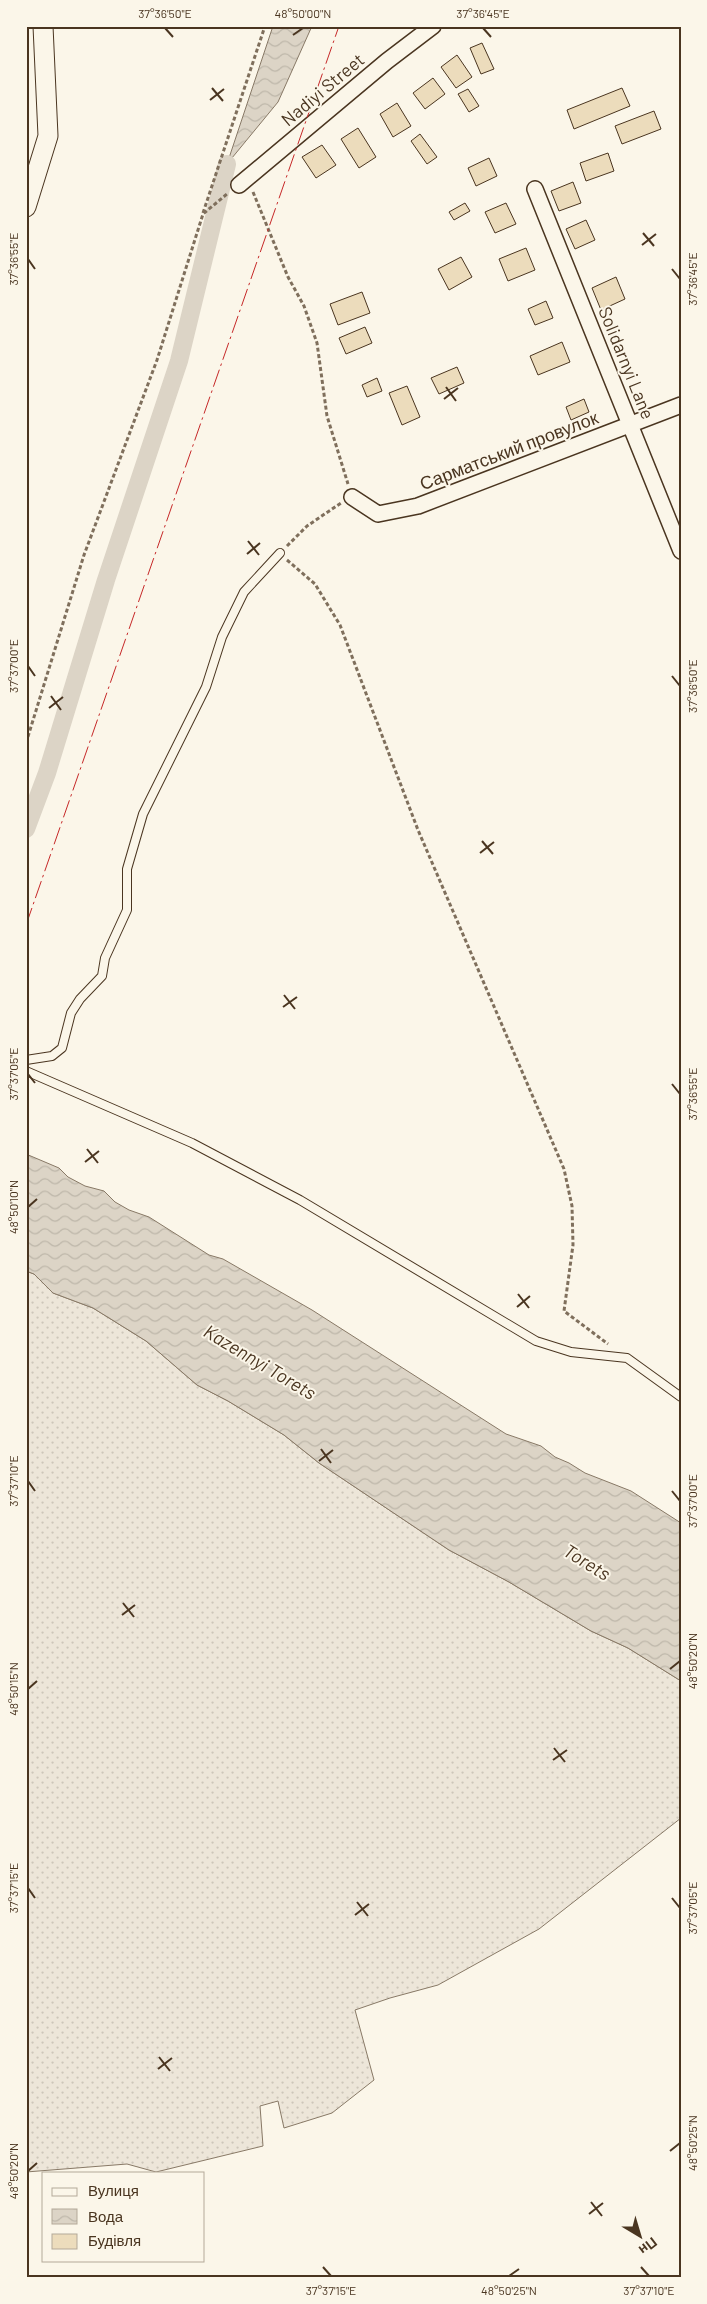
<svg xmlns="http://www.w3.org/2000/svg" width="707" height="2304" font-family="Barlow,sans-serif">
<defs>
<pattern id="grass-dots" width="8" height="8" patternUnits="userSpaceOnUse" patternTransform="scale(1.25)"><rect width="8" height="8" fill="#ede6d9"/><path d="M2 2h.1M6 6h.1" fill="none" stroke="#cdc6ba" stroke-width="1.8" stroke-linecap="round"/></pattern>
<pattern id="water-waves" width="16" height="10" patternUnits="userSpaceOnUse" patternTransform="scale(1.25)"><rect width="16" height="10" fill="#dcd4c6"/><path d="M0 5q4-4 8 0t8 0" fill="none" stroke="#beb7aa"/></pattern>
</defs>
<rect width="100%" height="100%" fill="#fbf6e9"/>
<!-- grass -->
<path fill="url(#grass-dots)" stroke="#887966" d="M26 1271 34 1274 53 1293 93 1308 146 1341 197 1385 228 1401 284 1435 319 1463 449 1550 509 1582 591 1631 628 1648 681 1681V1818L539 1929 438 1985 390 1998 355 2010 374 2080 332 2113 284 2128 278 2101 260 2106 263 2146 156 2172 127 2164 26 2172Z"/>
<!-- water -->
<path fill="url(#water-waves)" stroke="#887966" d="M273 26H312L278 102 227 164Z
M26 1154 59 1168 68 1177 85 1186 104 1191 115 1202 129 1210 149 1217 209 1255 223 1259 312 1310 506 1434 541 1446 555 1457 569 1463 585 1473 631 1491 681 1523V1681L628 1648 591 1631 509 1582 449 1550 319 1463 284 1435 228 1401 197 1385 146 1341 93 1308 53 1293 34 1274 26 1271Z"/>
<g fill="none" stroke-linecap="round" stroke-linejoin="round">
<!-- canal -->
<path stroke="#dcd4c6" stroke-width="18" d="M26 829 47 773 106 580 179 361 227 164"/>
</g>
<!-- building -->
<path fill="#ecdcbc" stroke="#4a3520" d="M482 43 494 69 481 74 470 48Z
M457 55 472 77 456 88 441 67Z
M433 78 445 94 425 109 413 93Z
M622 88 630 106 574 129 567 110Z
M468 89 479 106 469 112 458 94Z
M397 103 411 126 393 137 380 114Z
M654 111 661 129 622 144 615 126Z
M358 128 376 157 359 168 341 139Z
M420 134 437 157 427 164 411 141Z
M322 145 336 165 316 178 302 157Z
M608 153 614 171 586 181 580 163Z
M489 158 497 176 476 186 468 168Z
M573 182 581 203 559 211 551 191Z
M465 203 470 211 454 220 449 212Z
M506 203 516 224 495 233 485 212Z
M586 220 595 240 575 249 566 229Z
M526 248 535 270 508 281 499 259Z
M461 257 472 277 449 290 438 269Z
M616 277 625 299 601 310 592 288Z
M362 292 370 313 338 325 330 304Z
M546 301 553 318 535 325 528 309Z
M365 327 372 343 346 354 339 338Z
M562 342 570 362 538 375 530 356Z
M457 367 464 383 439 394 431 378Z
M377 378 382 391 367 397 362 385Z
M407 386 420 417 402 425 389 393Z
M584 399 589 412 571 420 566 407Z"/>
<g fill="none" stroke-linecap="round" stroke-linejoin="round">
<!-- service casing -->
<g stroke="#4a3520" stroke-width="10">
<path id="service" d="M26 1060 52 1056 62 1048 71 1013 80 999 102 976 105 958 127 910V869L143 814 206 687 222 637 244 592 280 553
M26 1071 192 1143 300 1200 536 1341 571 1352 627 1358 681 1397"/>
</g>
<!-- minor casing -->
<g stroke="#4a3520" stroke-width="18">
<path id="minor" d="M239 185 387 61 433 26
M535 189 681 551
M352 497 378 514 418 506 681 405"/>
</g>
<!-- tertiary casing -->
<g stroke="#4a3520" stroke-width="21">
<path id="tertiary" d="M26 207 48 136 43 26"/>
</g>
<!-- path -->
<path stroke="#7f6f5c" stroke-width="3" stroke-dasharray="4 2.5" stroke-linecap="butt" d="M253 192 288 277 304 306 317 343 327 416 348 484
M203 213 265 26
M287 546 307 526 341 503
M287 560 315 584 340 625 418 830 564 1169 572 1206 573 1245 564 1311 608 1344
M26 743 84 555 157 360 203 214 227 194"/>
<!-- service -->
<use href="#service" stroke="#fbf6e9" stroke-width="8"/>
<!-- minor -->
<use href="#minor" stroke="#fbf6e9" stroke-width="15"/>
<!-- tertiary -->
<use href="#tertiary" stroke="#fbf6e9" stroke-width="19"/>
<!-- power -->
<path stroke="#c62828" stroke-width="1" stroke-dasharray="18 4 2.5 4" stroke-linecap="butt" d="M26 925 339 26"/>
</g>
<!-- ticks -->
<path fill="none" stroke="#4a3520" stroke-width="2" d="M165 28 173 37M483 28 491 37M293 35 303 28M212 88 223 101M210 100 224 89M643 233 654 246M642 245 656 234M28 259 35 269M672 269 680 279M446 387 456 401M444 399 458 388M248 541 259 555M247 554 260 543M28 666 35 676M672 676 680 686M51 696 61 710M49 708 63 697M482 841 493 854M480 853 494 842M284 995 295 1009M283 1007 297 997M28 1074 35 1083M672 1084 680 1094M87 1149 98 1163M85 1162 99 1151M28 1207 37 1199M518 1294 529 1308M517 1307 530 1296M321 1449 331 1463M319 1461 333 1450M28 1481 35 1491M672 1491 680 1501M123 1603 134 1617M122 1615 135 1605M670 1669 680 1661M28 1689 37 1681M554 1748 565 1762M553 1760 567 1750M28 1888 35 1898M672 1898 680 1908M357 1902 368 1916M355 1915 369 1904M159 2057 170 2071M158 2069 172 2058M670 2151 680 2143M28 2171 37 2163M591 2202 602 2216M589 2214 603 2203M323 2267 331 2276M641 2267 649 2276M509 2276 519 2269"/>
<g text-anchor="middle" stroke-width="4" stroke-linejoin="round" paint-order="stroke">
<!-- street labels -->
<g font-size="18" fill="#4a3520" stroke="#fbf6e9">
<text transform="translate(323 90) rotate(-40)" y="6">Nadiyi Street</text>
<text transform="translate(626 363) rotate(68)" y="6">Solidarnyi Lane</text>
<text transform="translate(509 451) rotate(-21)" y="6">Сарматський провулок</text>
</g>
<!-- water labels -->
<g font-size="19" font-style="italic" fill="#4a3520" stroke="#fbf6e9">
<text transform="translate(260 1362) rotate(31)" y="7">Kazennyi Torets</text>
<text transform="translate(587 1562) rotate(32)" y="7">Torets</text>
</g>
</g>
<!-- border -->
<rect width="707" height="2304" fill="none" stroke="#fbf6e9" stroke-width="55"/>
<!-- legend -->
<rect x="42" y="2172" width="162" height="90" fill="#fbf6e9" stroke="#b4a999"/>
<rect x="52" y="2188" width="25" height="8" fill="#fbf6e9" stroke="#b4a999"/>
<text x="88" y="2196" font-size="15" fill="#4a3520">Вулиця</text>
<rect x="52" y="2209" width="25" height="15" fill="url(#water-waves)" stroke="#b4a999"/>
<text x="88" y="2222" font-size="15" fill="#4a3520">Вода</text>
<rect x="52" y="2234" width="25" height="15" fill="#ecdcbc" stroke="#b4a999"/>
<text x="88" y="2246" font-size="15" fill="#4a3520">Будівля</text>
<!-- north arrow -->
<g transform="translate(640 2236) rotate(142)" stroke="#fbf6e9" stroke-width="4" paint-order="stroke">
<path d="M0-4L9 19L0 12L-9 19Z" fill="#4a3520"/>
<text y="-8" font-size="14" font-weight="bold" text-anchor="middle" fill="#4a3520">Пн</text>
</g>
<rect x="28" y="28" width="652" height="2248" fill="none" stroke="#4a3520" stroke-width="2"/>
<g font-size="12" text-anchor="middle" fill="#4a3520">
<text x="165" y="18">37°36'50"E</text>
<text x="303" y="18">48°50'00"N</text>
<text x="483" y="18">37°36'45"E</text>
<text transform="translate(14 259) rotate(-90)" y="4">37°36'55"E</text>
<text transform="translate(693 279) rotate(-90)" y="4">37°36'45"E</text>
<text transform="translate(14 666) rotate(-90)" y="4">37°37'00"E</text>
<text transform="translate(693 686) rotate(-90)" y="4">37°36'50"E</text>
<text transform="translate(14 1074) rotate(-90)" y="4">37°37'05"E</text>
<text transform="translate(693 1094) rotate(-90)" y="4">37°36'55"E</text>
<text transform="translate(14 1207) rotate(-90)" y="4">48°50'10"N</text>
<text transform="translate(14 1481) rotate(-90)" y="4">37°37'10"E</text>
<text transform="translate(693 1501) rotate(-90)" y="4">37°37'00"E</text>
<text transform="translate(693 1661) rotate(-90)" y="4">48°50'20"N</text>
<text transform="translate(14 1689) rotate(-90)" y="4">48°50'15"N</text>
<text transform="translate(14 1888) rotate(-90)" y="4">37°37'15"E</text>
<text transform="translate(693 1908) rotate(-90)" y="4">37°37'05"E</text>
<text transform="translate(693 2143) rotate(-90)" y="4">48°50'25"N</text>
<text transform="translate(14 2171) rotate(-90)" y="4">48°50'20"N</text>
<text x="331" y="2295">37°37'15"E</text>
<text x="509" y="2295">48°50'25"N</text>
<text x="649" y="2295">37°37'10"E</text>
</g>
</svg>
